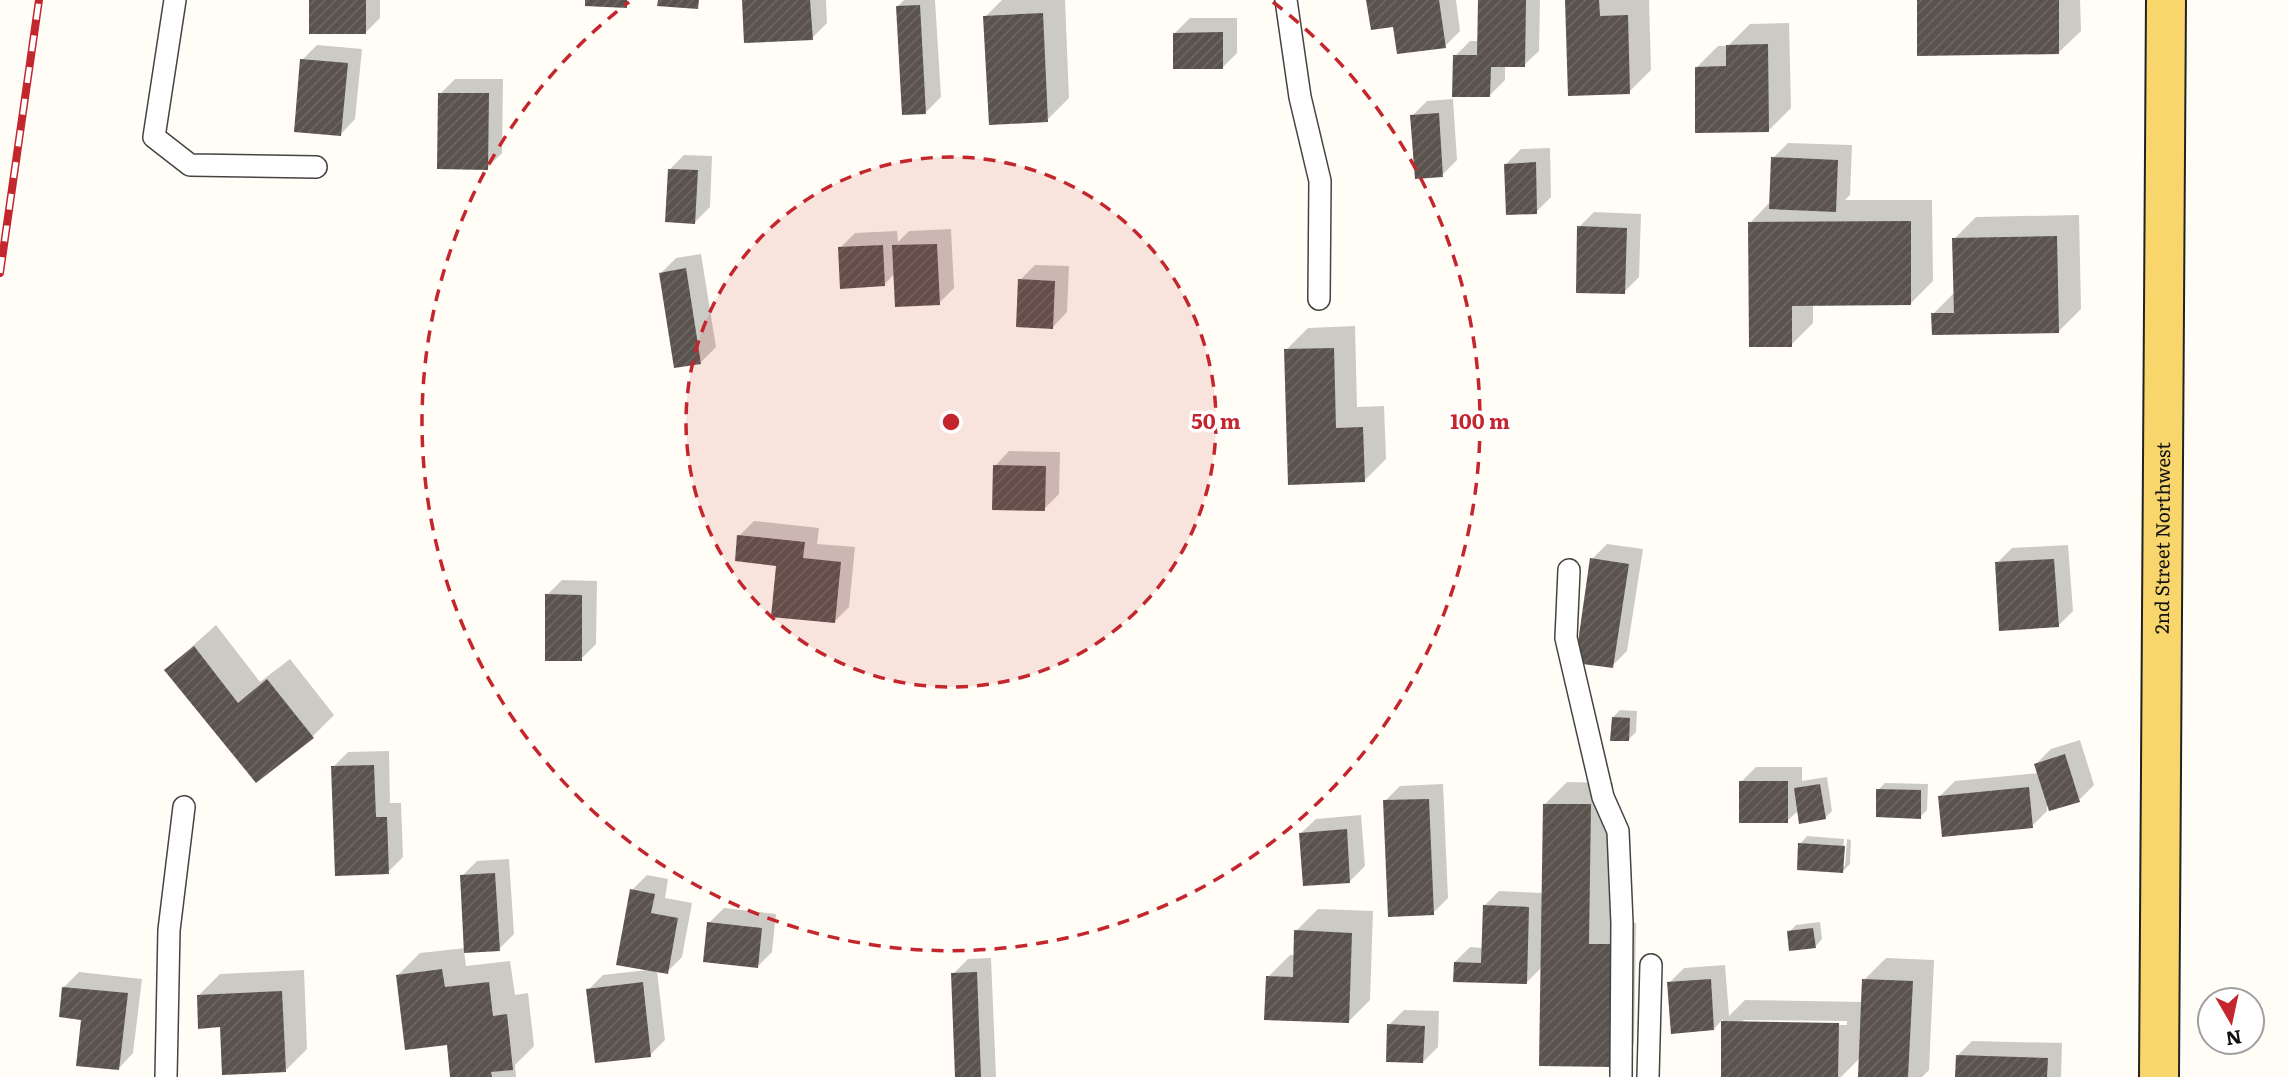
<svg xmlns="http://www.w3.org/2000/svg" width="2287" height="1077" font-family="Literata,serif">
<defs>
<pattern id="building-hatch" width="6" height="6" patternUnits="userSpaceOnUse" patternTransform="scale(1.75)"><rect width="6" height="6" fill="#5a524d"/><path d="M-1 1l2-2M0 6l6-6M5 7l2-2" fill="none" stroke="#6d6662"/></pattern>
</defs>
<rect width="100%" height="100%" fill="#fffdf5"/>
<!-- shadow -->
<path fill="#0003" fill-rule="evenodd" d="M311 0H380V18L365 33Z
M744 0H826L827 23 812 38Z
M904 0H935L941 97 926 112 897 7Z
M1002 0H1065L1069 98 1047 120 985 17Z
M1368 0H1456L1460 31 1445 46 1395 25Z
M1479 0H1540L1539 51 1524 65H1505V80L1490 95 1455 56 1470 41H1479Z
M1566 0H1649L1651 70 1629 92Z
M1919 0H2080L2081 31 2058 53Z
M1190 18H1237V53L1222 68 1175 33Z
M1789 23 1791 108 1769 130 1696 68 1718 46H1728L1750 24Z
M317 45 362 49 355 119 341 134 302 60Z
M455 79H503L502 153 487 168 440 94Z
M1453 99 1457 160 1442 175 1412 116 1427 101Z
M1788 143 1852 145 1850 195 1845 200H1932L1933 281 1911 303 1813 304V323L1791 345 1750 223 1771 201 1773 158Z
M1550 148 1551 197 1536 212 1506 164 1521 149Z
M684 155 712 156 710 207 695 222 669 170Z
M1594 212 1641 214 1639 277 1624 292 1579 227Z
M2079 215 2081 309 2059 331 1933 314 1955 292 1954 239 1976 217Z
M951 229 954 288 939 303 895 273 884 285 840 248 855 233 897 231 898 242 909 231Z
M701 254 716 347 701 362 661 273 676 258Z
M1035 265 1069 266 1067 312 1053 327 1020 280Z
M1355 326 1357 407 1384 406 1386 459 1364 481 1286 350 1308 328Z
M1009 451 1060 452 1059 494 1044 509 995 466Z
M754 521 819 528 817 544 855 547 849 607 834 622 778 564 739 536Z
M1607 544 1643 549 1627 651 1612 666 1592 559Z
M2068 545 2073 611 2058 626 1997 563 2012 548Z
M562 580 597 581 596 644 581 659 547 595Z
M216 625 260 682 290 659 334 715 312 737 256 780 166 670Z
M1620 710 1637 711 1636 732 1628 740 1613 717Z
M2080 740 2094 785 2079 800 2047 803V811L2032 826 1940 796 1955 781 2039 773 2036 764 2051 749Z
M389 751 390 803H401L403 857 388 872 333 767 348 752Z
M1756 767H1802V781L1827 777 1832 811 1825 818 1799 810 1787 821 1741 782Z
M1567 782 1613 783 1611 922 1636 923 1634 1043 1612 1065 1542 967 1527 982 1455 962 1470 947 1483 948 1484 906 1499 891 1543 893 1545 804Z
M1885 783 1928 784 1927 810 1920 817 1878 790Z
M1443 784 1448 898 1433 913 1385 801 1400 786Z
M1361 815 1365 866 1350 881 1301 833 1316 819Z
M1807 836 1844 839 1842 866H1845L1847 839 1851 840 1850 864 1843 871 1800 844Z
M509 859 514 934 499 949 464 951 466 966 510 961 515 995 528 993 534 1046 515 1065 516 1077H452L448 1043 398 975 420 953 466 948 462 876 477 861Z
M647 875 668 879 665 898 692 903 682 957 667 972 657 971 665 1040 650 1055 588 990 603 975 647 970 632 890Z
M724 908 776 914 772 952 757 967 709 923Z
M1318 909 1373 911 1370 1000 1348 1022 1268 977 1290 955H1295L1296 931Z
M1820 922 1822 939 1815 947 1789 932 1796 925Z
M991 958 996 1077H957L953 974 968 959Z
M1886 958 1934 960 1929 1070 1922 1077H1859L1860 1058 1841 1077H1723V1019L1714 1029 1669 983 1684 968 1725 965 1729 1016 1745 1000 1863 1002 1864 980ZM1743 1020 1847 1021V1025L1743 1024Z
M304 970 307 1049 285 1071 221 1026 198 996 220 974Z
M79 972 142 979 133 1053 119 1068 64 987Z
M1404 1010 1439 1011 1438 1047 1423 1062 1389 1025Z
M1972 1041 2062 1043 2061 1077H1957V1056Z"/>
<!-- building -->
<path fill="url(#building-hatch)" d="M309 0H366V34H309Z
M585 0H627V8L585 6Z
M658 0H699L698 9 657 6Z
M742 0H810L813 40 744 43Z
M1366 0H1439L1446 48 1397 54 1393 27 1371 30Z
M1478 0H1526L1525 67H1491L1490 97H1452L1453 55H1477Z
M1565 0H1599L1600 16 1628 15 1630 94 1568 96Z
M1917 0H2059V54L1917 56Z
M920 5 926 114 902 115 896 6Z
M1043 13 1048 122 989 125 983 16Z
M1223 32V69H1173V33Z
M1768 44 1769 132 1695 133V67L1726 66V45Z
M300 59 348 63 341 136 294 132Z
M438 93H489L488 170 437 169Z
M1439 113 1443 177 1415 179 1410 115Z
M1771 157 1838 160 1836 212 1769 209Z
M1536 162 1537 214 1506 215 1504 164Z
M668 169 698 170 695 224 665 222Z
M1911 221V305L1792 306V347H1749L1748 222Z
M1577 226 1627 228 1625 294 1576 293Z
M2057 236 2059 333 1932 335 1931 313H1954L1952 238Z
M937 244 940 305 895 307 892 245Z
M883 245 885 286 840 289 838 247Z
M686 268 701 364 674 368 659 273Z
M1018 279 1055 281 1053 329 1016 327Z
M1334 348 1336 428 1363 427 1365 482 1288 485 1284 349Z
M993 465 1046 466 1045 511 992 510Z
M737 535 805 542 803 558 841 562 835 623 771 617 776 566 735 561Z
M1590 558 1629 564 1613 668 1575 663Z
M2054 559 2059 627 1999 631 1995 562Z
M545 594 582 595V661H545Z
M194 646 238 703 267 679 314 738 256 783 164 670Z
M1612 717 1630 718 1629 741H1610Z
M2065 754 2080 802 2049 811 2034 764Z
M374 765 376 817H387L389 874 335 876 331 766Z
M1739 781H1788V823H1739Z
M1820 784 1826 819 1799 824 1794 788Z
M2029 787 2033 828 1942 837 1938 796Z
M1876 789 1921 790V819L1876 817Z
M1429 799 1434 915 1388 917 1383 800Z
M1543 804H1591L1589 944H1615L1613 1067 1539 1066Z
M1347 829 1350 883 1303 886 1299 833Z
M1798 843 1845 846 1843 873 1797 870Z
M495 873 500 951 464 953 460 875Z
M630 889 655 894 651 913 678 918 668 974 616 965Z
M1483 905 1529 907 1527 984 1453 982 1454 962 1481 963Z
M707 922 762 928 758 968 703 962Z
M1813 928 1816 948 1789 951 1787 931Z
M1294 930 1352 933 1349 1023 1264 1020 1266 976 1293 977Z
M442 969 445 987 489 982 493 1016 507 1014 513 1070 491 1072 492 1077H450L447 1045 405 1050 396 975Z
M977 972 981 1077H955L951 973Z
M1711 979 1714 1030 1671 1034 1667 982Z
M1862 979 1913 981 1908 1077H1858Z
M643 982 651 1057 595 1063 586 989Z
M62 987 128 993 119 1070 76 1066 81 1020 59 1017Z
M282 991 286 1072 222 1075 220 1027 198 1029 197 995Z
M1721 1021 1839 1023 1838 1077H1721Z
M1387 1024 1425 1026 1423 1063 1386 1062Z
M1956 1055 2048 1058 2047 1077H1955Z"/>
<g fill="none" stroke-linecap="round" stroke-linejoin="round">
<!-- service casing -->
<g stroke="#444" stroke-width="24">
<path id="service" d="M175 0 154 137 190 165 316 167
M1286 0 1300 97 1320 181 1319 299
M1569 570 1566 638 1603 797 1618 831 1622 923 1621 1077
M166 1077 169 930 184 807
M1648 1077 1651 965"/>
</g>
<!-- primary casing -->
<g stroke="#222" stroke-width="42">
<g id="primary">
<path id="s1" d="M2159 1077 2166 0"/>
</g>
</g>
<!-- service -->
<use href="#service" stroke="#fff" stroke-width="21"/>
<!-- primary -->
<use href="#primary" stroke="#f9d66b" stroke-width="38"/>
<!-- rail casing -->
<g stroke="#c4262e" stroke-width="8">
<path id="rail" d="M0 273 39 0"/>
</g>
<!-- rail -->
<use href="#rail" stroke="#fff" stroke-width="5" stroke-dasharray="16" stroke-linecap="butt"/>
</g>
<!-- distance rings -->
<circle cx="951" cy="422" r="265" fill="#c4262e" fill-opacity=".12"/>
<g fill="none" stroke="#c4262e" stroke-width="3.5" stroke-dasharray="12 9">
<circle cx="951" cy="422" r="265"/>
<path d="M1273 2A529 529 0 1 1 629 2"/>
</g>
<g text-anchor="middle" stroke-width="7" stroke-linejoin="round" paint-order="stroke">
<!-- street labels -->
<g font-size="19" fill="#111" stroke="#fff">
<text dy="7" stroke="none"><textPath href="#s1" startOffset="539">2nd Street Northwest</textPath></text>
</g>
</g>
<circle cx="951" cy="422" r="10" fill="#c4262e" stroke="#fff" stroke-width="3.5"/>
<g font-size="21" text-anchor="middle" font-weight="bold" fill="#c4262e" stroke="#fff" stroke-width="7" stroke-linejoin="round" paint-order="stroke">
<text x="1216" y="429">50 m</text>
<text x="1480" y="429">100 m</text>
</g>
<!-- north arrow -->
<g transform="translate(2231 1021) rotate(171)"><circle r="33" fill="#ffffff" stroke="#a0a0a0" stroke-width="2"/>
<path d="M0-5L12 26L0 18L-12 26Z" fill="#c4262e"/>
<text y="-10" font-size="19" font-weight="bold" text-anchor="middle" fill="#111111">N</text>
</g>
</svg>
